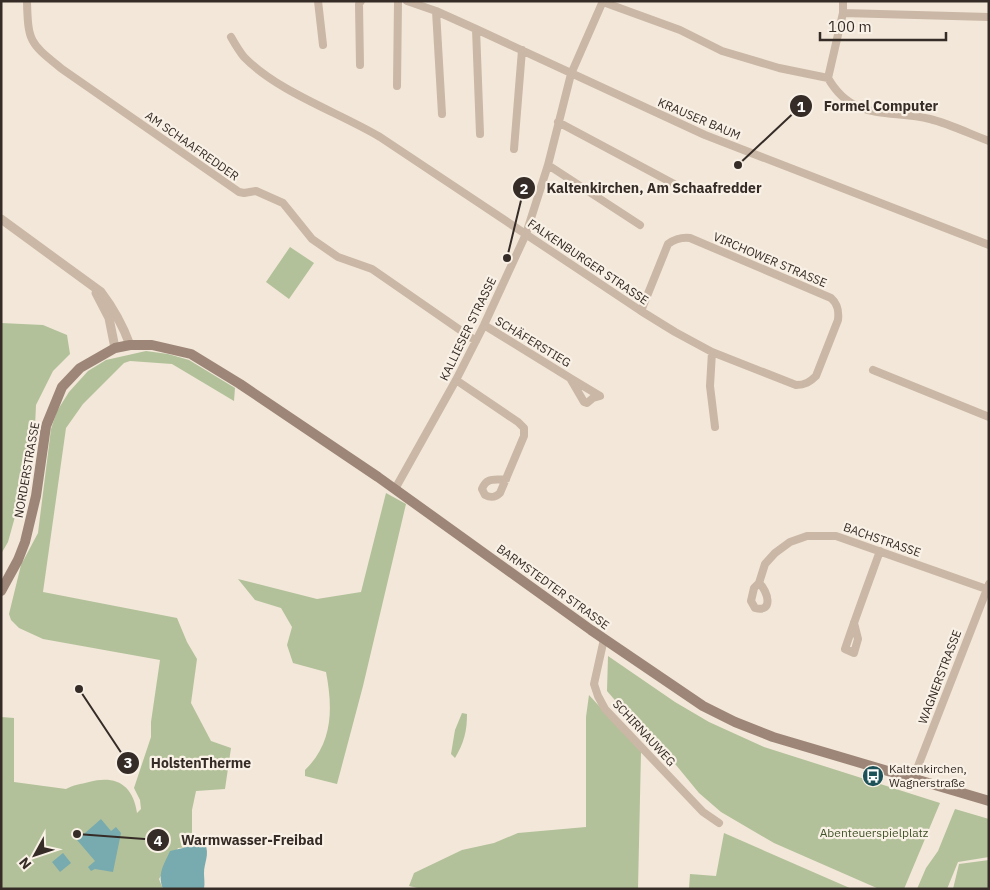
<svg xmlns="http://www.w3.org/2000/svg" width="990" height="890" font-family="'IBM Plex Sans',sans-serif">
<rect width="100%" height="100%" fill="#f2e7d9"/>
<!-- green -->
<path fill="#b2c199" d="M290 247 314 263 289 299 266 282Z
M1 323 43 325 67 335 70 354 53 371 36 405 34 448 8 542 1 554Z
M146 351 168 354 189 360 235 388 234 401 172 364 130 361 124 363 83 404 66 428 43 592 177 618 187 642 197 659 191 703 211 741 231 748 225 789 196 791 192 810V843L189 847 178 848 159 879 163 889H1V717L14 718V782L66 789C73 785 81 784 89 782 115 775 133 784 137 813L141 809 140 800 134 788 151 737V722L160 660 43 639 19 628 11 620 9 614 21 565 38 533 51 429 57 411 69 392 88 371 106 360Z
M386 493 406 504 363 686 337 784 305 776V770C333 743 333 708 326 672L293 663 287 645 292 627 281 608 255 600 238 579 317 599 361 592Z
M608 656 675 702 709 722 764 747 940 803 904 889H879L774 843 721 812 699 793 676 765 627 714 607 691Z
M589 695 641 752 638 889H422L409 886 414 873 462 850 494 843 518 833 586 827V717Z
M462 713 467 714C467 731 464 743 455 758L451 754 455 730Z
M955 809 989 819V857L958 862 947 889H917L926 868 938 851Z
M724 833 852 889H689L690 874 716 876Z
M989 860V889H953L959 864Z"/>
<!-- water -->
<path fill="#78abaf" d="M101 819 111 831 116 827 121 833 113 872 95 869 91 871 88 867 95 861 77 840Z
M192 843H201L205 844C210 854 204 863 204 873 204 878 205 883 204 889H163C157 873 164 865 170 851L183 848Z
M63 853 71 863 60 872 52 862Z"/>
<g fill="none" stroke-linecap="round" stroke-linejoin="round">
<!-- minor -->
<path stroke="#cab7a5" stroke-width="8" d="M27 1C28 43 30 43 62 69L239 192 244 193 256 191 283 203 312 239 338 257 372 269 476 341
M318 1 323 45
M407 1 436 11 476 29 705 135 989 245
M603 2 680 30 722 51 779 68 828 78 843 13V1
M436 11 442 114
M843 13 989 17
M476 29 480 134
M231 37C235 44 239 51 244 57 278 92 338 112 380 137L641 311 675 332 712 352 796 385C805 385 810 382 816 376L838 320C839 311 838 304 831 298L690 238C681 237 675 239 668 244L641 311
M360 65 359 4 361 1
M828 78C853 122 889 109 930 119 950 124 970 134 989 141
M397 86 398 1
M558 122 676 185
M514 149 522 50
M548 165 640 225
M484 325 570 378 584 402 587 403 593 398 600 396 570 378
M712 352 710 386 715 427
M873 370 989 417
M456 380 518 422 524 428V436L500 493C495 498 491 498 485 495L482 489C487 476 495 481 506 479
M395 489 456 380 484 325 526 234 548 165 571 74 603 1
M759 583C768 591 774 613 755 608L751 601 754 588 759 583 765 564 775 553 790 542 807 536H836L989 590
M854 623 858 639 854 653 845 649C856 616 868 584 880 551
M604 639 594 684 598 696 605 709 703 812 719 823
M913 779 989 584"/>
<!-- tertiary -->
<path stroke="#cab7a5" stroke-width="9" d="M1 219 101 292C114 309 123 326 130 345
M96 293 109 318 115 348"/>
<!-- secondary -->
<path stroke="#9d8677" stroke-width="10" d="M1 591 18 560 25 542 36 496 46 426 62 387 80 368 115 348 130 345H152L191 354 240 384 378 477 591 630 703 706 735 722 773 737 989 801"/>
</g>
<!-- icons -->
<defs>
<g id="bus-disc" transform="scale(1.125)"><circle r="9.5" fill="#1c5158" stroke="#f9f1e6"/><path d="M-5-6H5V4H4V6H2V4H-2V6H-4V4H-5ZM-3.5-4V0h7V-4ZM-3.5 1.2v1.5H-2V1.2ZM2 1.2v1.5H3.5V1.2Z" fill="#fff"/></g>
</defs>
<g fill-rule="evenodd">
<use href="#bus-disc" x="873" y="776"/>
</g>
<g text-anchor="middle" stroke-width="4.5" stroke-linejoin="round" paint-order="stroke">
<!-- street labels -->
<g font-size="12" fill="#362c27" stroke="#f9f1e6">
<text transform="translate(699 119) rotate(23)" y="4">KRAUSER BAUM</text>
<text transform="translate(192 146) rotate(35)" y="4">AM SCHAAFREDDER</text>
<text transform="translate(770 260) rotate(23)" y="4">VIRCHOWER STRASSE</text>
<text transform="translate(588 262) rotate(34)" y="4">FALKENBURGER STRASSE</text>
<text transform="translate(468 329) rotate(-64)" y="4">KALLIESER STRASSE</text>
<text transform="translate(533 342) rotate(31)" y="4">SCHÄFERSTIEG</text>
<text transform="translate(27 470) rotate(-80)" y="4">NORDERSTRASSE</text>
<text transform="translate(882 540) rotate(19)" y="4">BACHSTRASSE</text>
<text transform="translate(553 587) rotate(36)" y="4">BARMSTEDTER STRASSE</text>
<text transform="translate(940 677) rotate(-69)" y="4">WAGNERSTRASSE</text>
<text transform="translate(644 733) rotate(47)" y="4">SCHIRNAUWEG</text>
</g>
<!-- poi labels -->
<g font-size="12" fill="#362c27" stroke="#f9f1e6" text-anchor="start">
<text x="889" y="773">Kaltenkirchen,<tspan x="889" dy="14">Wagnerstraße</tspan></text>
</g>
<!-- park labels -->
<g font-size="12" fill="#43542a" stroke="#f9f1e6">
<text x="874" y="837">Abenteuerspielplatz</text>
</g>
</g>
<!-- callouts -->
<path fill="none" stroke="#362c27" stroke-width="2" d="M738 165L801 106M507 258L524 188M79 689L128 763M77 834L158 840"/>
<g fill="#362c27" stroke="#f9f1e6" stroke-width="2">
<circle cx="738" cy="165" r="5"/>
<circle cx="507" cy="258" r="5"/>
<circle cx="79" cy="689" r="5"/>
<circle cx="77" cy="834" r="5"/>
<circle cx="801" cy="106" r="12"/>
<circle cx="524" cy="188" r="12"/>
<circle cx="128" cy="763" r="12"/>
<circle cx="158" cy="840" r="12"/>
</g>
<g font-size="15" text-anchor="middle" font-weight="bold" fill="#fff">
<text x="801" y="112">1</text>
<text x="524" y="194">2</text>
<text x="128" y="768">3</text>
<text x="158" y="846">4</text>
</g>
<g font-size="14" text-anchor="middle" font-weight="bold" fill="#362c27" stroke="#f9f1e6" stroke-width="4.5" stroke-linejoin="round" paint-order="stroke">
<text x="881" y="111">Formel Computer</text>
<text x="654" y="193">Kaltenkirchen, Am Schaafredder</text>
<text x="201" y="768">HolstenTherme</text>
<text x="252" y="845">Warmwasser-Freibad</text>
</g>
<!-- border -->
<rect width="990" height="890" fill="none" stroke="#362c27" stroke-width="5"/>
<!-- north arrow -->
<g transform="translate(35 855) rotate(230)" stroke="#f9f1e6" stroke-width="4" paint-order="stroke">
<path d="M0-4L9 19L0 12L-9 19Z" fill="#362c27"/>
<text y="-8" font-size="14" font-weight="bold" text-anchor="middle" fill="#362c27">N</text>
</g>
<!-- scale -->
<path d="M820 32v8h126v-8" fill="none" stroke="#362c27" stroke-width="2.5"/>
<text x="828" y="32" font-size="15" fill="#362c27" stroke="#f9f1e6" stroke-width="4" paint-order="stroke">100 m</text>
</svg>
